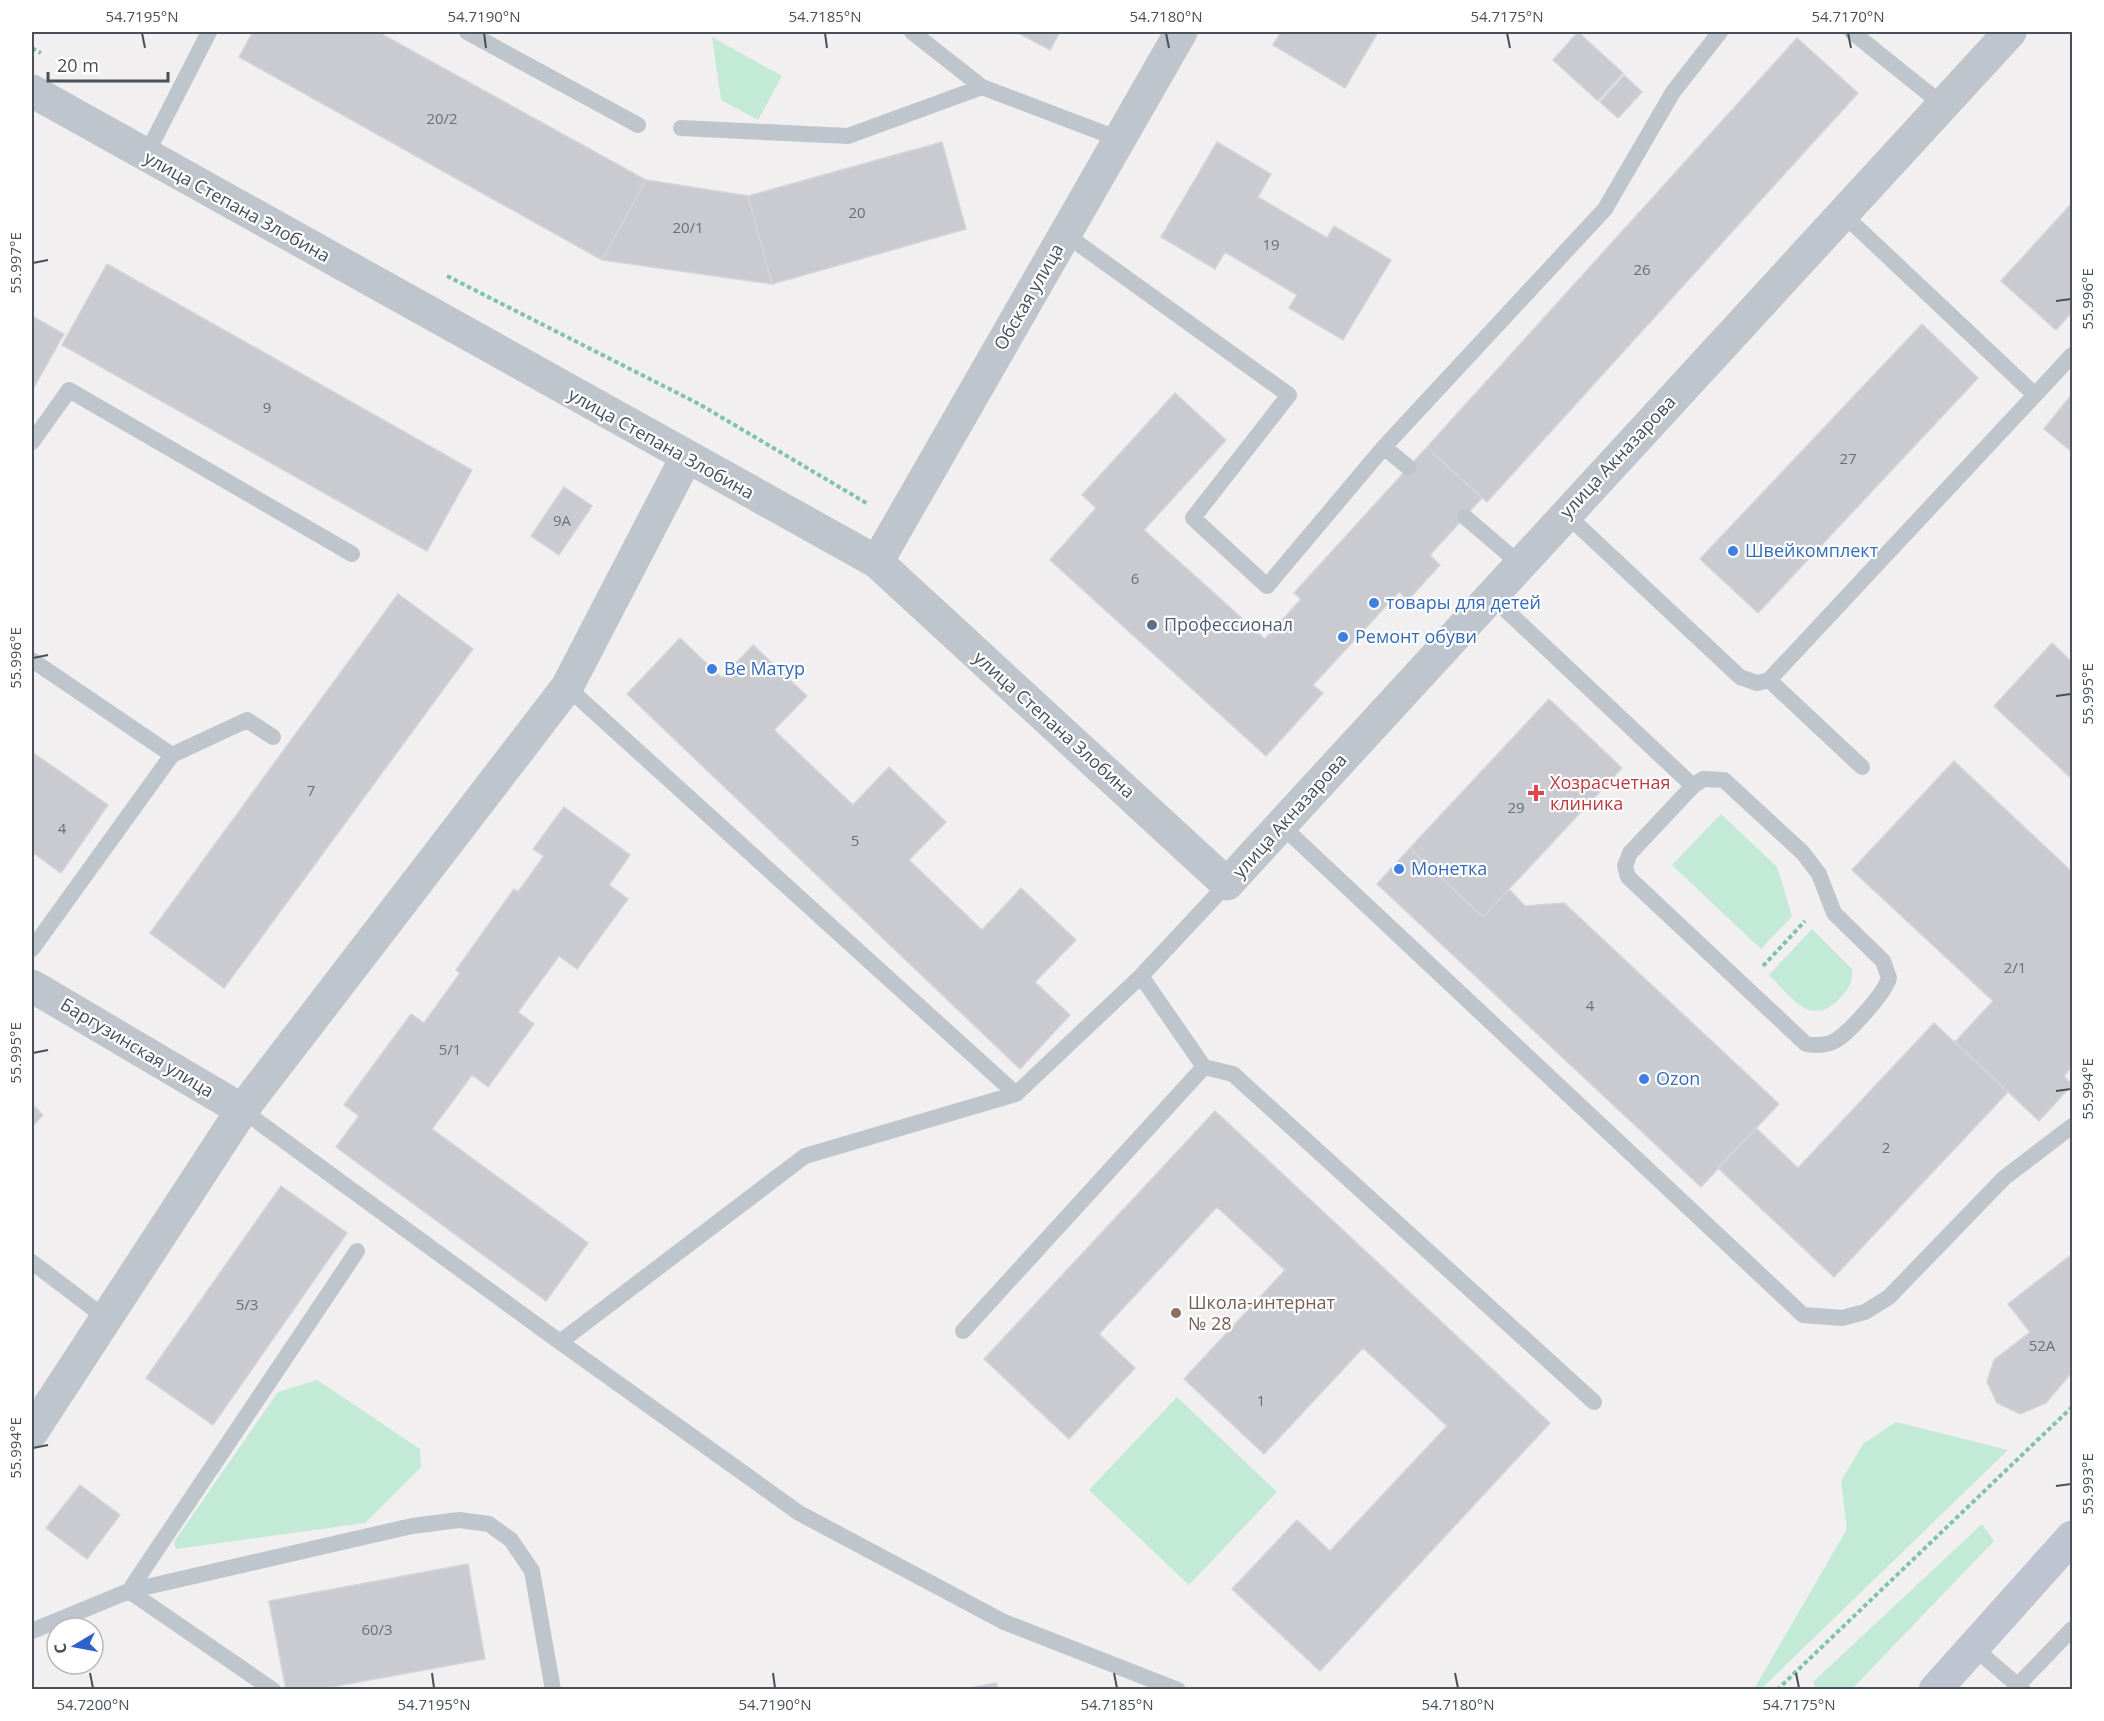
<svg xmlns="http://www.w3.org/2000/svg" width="2104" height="1721" font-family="'Open Sans',sans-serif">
<rect width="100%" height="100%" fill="#f1efef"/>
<!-- green -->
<path fill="#c3ead6" d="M712 37 782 76 758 120 721 100Z
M1721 814 1777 867 1792 916 1761 949 1672 865Z
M1812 929 1852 969C1853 983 1849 988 1840 998 1810 1029 1792 997 1769 975Z
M317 1380 420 1449 421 1467 365 1523 176 1549 174 1542 278 1392Z
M1177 1397 1277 1492 1189 1585 1089 1490Z
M1896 1422 2008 1450 1761 1689H1754L1847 1529 1841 1481 1863 1444Z
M1982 1524 1994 1541 1852 1689H1816L1813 1682Z"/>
<!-- building -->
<path fill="#c9cbd1" stroke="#d4d5da" stroke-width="1.5" d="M253 32H378L646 180 602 260 239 57Z
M1016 32H1060L1050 50Z
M1281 32H1378L1345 88 1273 45Z
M1578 32 1623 73 1598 101 1553 60Z
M1797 38 1858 93 1487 502 1427 447Z
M1624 75 1642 92 1618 118 1600 102Z
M942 142 966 229 772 284 748 196Z
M1217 142 1271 174 1258 197 1327 238 1334 226 1391 260 1343 340 1289 308 1297 295 1225 252 1215 269 1161 237Z
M646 180 748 196 772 284 602 260Z
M2072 203V312L2056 330 2001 281Z
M107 264 472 470 427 551 62 345Z
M32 316 64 334 32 391Z
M1922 324 1978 378 1758 613 1700 559Z
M1175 393 1226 440 1144 530 1265 639 1301 599 1294 593 1427 447 1482 498 1430 555 1440 565 1408 600 1399 592 1313 685 1323 693 1266 756 1050 560 1096 508 1082 495Z
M2072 394V452L2044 429Z
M564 487 592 506 559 555 531 536Z
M398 594 473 649 224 988 150 933Z
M680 638 722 678 753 645 807 696 774 730 853 805 889 767 946 822 909 860 982 930 1021 888 1076 940 1035 982 1070 1015 1020 1069 627 694Z
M2052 643 2072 662V779L1994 706Z
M1549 699 1622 768 1483 917 1410 848Z
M32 752 108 805 61 873 32 852Z
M1954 761 2072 872V1066L2064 1076 2072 1085 2039 1121 1955 1042 1993 1001 1852 870Z
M564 807 630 855 609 885 628 899 577 969 559 956 518 1012 534 1024 488 1087 472 1075 432 1129 588 1243 546 1301 336 1147 359 1116 344 1105 411 1014 424 1023 460 973 456 970 514 889 518 892 544 856 533 849Z
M1410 848 1483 917 1509 889 1525 906 1564 903 1779 1104 1701 1187 1377 884Z
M1934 1023 2008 1092 1834 1277 1718 1168 1756 1128 1798 1168Z
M32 1104 43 1115 32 1127Z
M1215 1111 1550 1423 1320 1671 1232 1589 1297 1520 1330 1551 1447 1426 1363 1348 1264 1454 1184 1379 1285 1270 1217 1207 1099 1334 1135 1368 1069 1439 984 1359Z
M281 1186 347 1233 213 1425 146 1378Z
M2072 1254V1372L2046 1403 2020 1414 1997 1403 1987 1382 1994 1360 2030 1332 2008 1304Z
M80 1485 120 1515 87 1559 46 1528Z
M468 1564 485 1659 315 1690H286L269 1601Z
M996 1683 998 1690H958Z"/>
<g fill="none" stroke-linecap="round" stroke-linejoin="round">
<!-- path -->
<path stroke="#7fc3aa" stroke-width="4" stroke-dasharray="4.5 3" stroke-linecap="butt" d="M32 48 41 53
M447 276 699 404 868 504
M1763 966 1805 921
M1777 1690 2072 1407"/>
<!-- service -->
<path stroke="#bfc5cc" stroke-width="16" d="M467 32 638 125
M912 32 982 87
M1852 32 1943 105
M681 128 848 136 982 87 1119 139
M146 155 209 32
M1843 214 2035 395 2072 355
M1065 234 1289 395 1193 518 1267 586 1384 447 1605 209 1673 92 1720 32
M32 442 69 390 352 554
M1384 447 1408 467
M1566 514 1740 677 1757 683 1769 680 2035 395
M1465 517 1520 564
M1491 596 1693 786 1703 779 1724 780 1803 853 1819 874 1834 913 1883 961 1889 978C1885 993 1851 1030 1838 1039 1828 1046 1817 1046 1806 1044L1628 877 1625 866 1630 853 1693 786
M32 660 172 755 32 949
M1769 680 1862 767
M567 687 1016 1094
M172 755 247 720 273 737
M1281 825 1803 1315 1842 1318 1865 1312 1889 1297 2004 1178 2072 1126
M1204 1067 1233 1074 1594 1402
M242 1110 560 1342 805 1156 1016 1094 1141 976 1227 884
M32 1262 107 1319
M963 1331 1204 1067 1141 976
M560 1342 799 1513 1004 1622 1178 1690
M32 1631 129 1591 412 1526 459 1520 489 1524 511 1540 532 1571 553 1690
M1973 1647 2023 1690
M2018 1685 2072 1629
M273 1690 129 1591 357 1251"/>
<!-- minor -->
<path stroke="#bfc5cc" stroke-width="33" d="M32 986 242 1110
M32 1432 242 1110 567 687 686 458"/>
<!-- tertiary -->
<path stroke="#bfc5cc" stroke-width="33" d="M32 91 877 562 1227 884 2010 32
M877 562 1181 32"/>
<!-- secondary -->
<path stroke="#bfc5d0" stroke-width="33" d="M1935 1690 2072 1537"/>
</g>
<!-- ticks -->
<path fill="none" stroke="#49505a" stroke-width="2" d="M142 33 145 48M484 33 486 48M825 33 827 48M1166 33 1169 48M1507 33 1510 48M1848 33 1851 48M33 263 48 260M2056 301 2071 299M33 658 48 655M2056 696 2071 694M33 1053 48 1050M2056 1091 2071 1089M33 1448 48 1445M2056 1486 2071 1484M90 1673 93 1688M432 1673 434 1688M773 1673 775 1688M1114 1673 1117 1688M1455 1673 1458 1688M1796 1673 1799 1688"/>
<!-- markers -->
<g fill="#3f7fe0" stroke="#fff" stroke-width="2">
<circle cx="1733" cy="551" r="6"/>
<circle cx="1374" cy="603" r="6"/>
<circle cx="1343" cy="637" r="6"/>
<circle cx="712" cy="669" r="6"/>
<circle cx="1399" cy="869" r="6"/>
<circle cx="1644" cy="1079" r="6"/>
</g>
<circle fill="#5c6f8a" stroke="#fff" stroke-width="2" cx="1152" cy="625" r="6"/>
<path fill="#e0444e" stroke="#fff" stroke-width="2" d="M1533 784h6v6h6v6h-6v6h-6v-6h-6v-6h6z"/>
<circle fill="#8d6e63" stroke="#fff" stroke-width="2" cx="1176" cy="1313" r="6"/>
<g text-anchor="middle" stroke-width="4.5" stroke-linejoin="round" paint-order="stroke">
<!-- number labels -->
<g font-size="15" fill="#696f78">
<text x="442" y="124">20/2</text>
<text x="857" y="218">20</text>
<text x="688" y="233">20/1</text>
<text x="1271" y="250">19</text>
<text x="1642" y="275">26</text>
<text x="267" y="413">9</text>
<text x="1848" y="464">27</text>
<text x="562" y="526">9А</text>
<text x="1135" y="584">6</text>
<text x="311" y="796">7</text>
<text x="1516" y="813">29</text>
<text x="62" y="834">4</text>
<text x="855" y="846">5</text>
<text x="2015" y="973">2/1</text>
<text x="1590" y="1011">4</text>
<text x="450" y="1055">5/1</text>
<text x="1886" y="1153">2</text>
<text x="247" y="1310">5/3</text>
<text x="2042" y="1351">52А</text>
<text x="1261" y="1406">1</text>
<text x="377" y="1635">60/3</text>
</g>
<!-- street labels -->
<g font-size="18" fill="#49505a" stroke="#fff">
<text transform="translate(237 207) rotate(29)" y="6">улица Степана Злобина</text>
<text transform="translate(1029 297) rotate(-60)" y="6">Обская улица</text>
<text transform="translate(661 444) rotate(29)" y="6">улица Степана Злобина</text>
<text transform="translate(1618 457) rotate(-47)" y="6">улица Акназарова</text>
<text transform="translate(1054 725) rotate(42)" y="6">улица Степана Злобина</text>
<text transform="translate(1290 816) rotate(-48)" y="6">улица Акназарова</text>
<text transform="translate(137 1048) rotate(31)" y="6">Баргузинская улица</text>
</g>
<!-- shop labels -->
<g font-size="18" fill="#366cbe" stroke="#fff" text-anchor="start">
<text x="1745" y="557">Швейкомплект</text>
<text x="1386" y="609">товары для детей</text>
<text x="1355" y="643">Ремонт обуви</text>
<text x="724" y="675">Be Матур</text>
<text x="1411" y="875">Монетка</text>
<text x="1656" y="1085">Ozon</text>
</g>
<!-- service labels -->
<g font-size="18" fill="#4e5e75" stroke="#fff" text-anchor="start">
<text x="1164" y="631">Профессионал</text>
</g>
<!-- health labels -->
<g font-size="18" fill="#be3a42" stroke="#fff" text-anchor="start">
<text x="1550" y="789">Хозрасчетная<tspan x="1550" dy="21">клиника</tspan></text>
</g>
<!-- education labels -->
<g font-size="18" fill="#785e54" stroke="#fff" text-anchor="start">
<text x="1188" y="1309">Школа-интернат<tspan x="1188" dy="21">№ 28</tspan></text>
</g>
</g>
<!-- border -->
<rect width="2104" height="1721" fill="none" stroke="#ffffff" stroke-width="66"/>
<!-- north arrow -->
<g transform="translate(75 1646) rotate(260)"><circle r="28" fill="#ffffff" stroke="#b6b9bd" stroke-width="1.5"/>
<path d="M0-4.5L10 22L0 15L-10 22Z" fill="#2f61cb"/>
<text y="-9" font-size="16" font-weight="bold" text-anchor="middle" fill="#49505a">С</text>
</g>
<!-- scale -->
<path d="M48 72v9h120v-9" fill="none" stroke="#49505a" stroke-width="3"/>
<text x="57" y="72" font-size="18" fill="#49505a" stroke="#ffffff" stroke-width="4.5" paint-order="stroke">20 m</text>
<rect x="33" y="33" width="2038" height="1655" fill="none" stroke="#49505a" stroke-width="2"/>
<g font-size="15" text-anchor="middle" fill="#49505a">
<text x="142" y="22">54.7195°N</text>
<text x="484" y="22">54.7190°N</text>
<text x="825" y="22">54.7185°N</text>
<text x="1166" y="22">54.7180°N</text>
<text x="1507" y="22">54.7175°N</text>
<text x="1848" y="22">54.7170°N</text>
<text transform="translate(16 263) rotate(-90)" y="5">55.997°E</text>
<text transform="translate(2088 299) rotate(-90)" y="5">55.996°E</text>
<text transform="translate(16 658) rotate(-90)" y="5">55.996°E</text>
<text transform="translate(2088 694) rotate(-90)" y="5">55.995°E</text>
<text transform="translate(16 1053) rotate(-90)" y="5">55.995°E</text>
<text transform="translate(2088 1089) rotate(-90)" y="5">55.994°E</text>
<text transform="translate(16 1448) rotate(-90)" y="5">55.994°E</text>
<text transform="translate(2088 1484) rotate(-90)" y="5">55.993°E</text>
<text x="93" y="1710">54.7200°N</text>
<text x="434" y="1710">54.7195°N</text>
<text x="775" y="1710">54.7190°N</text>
<text x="1117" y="1710">54.7185°N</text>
<text x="1458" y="1710">54.7180°N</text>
<text x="1799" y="1710">54.7175°N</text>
</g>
</svg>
